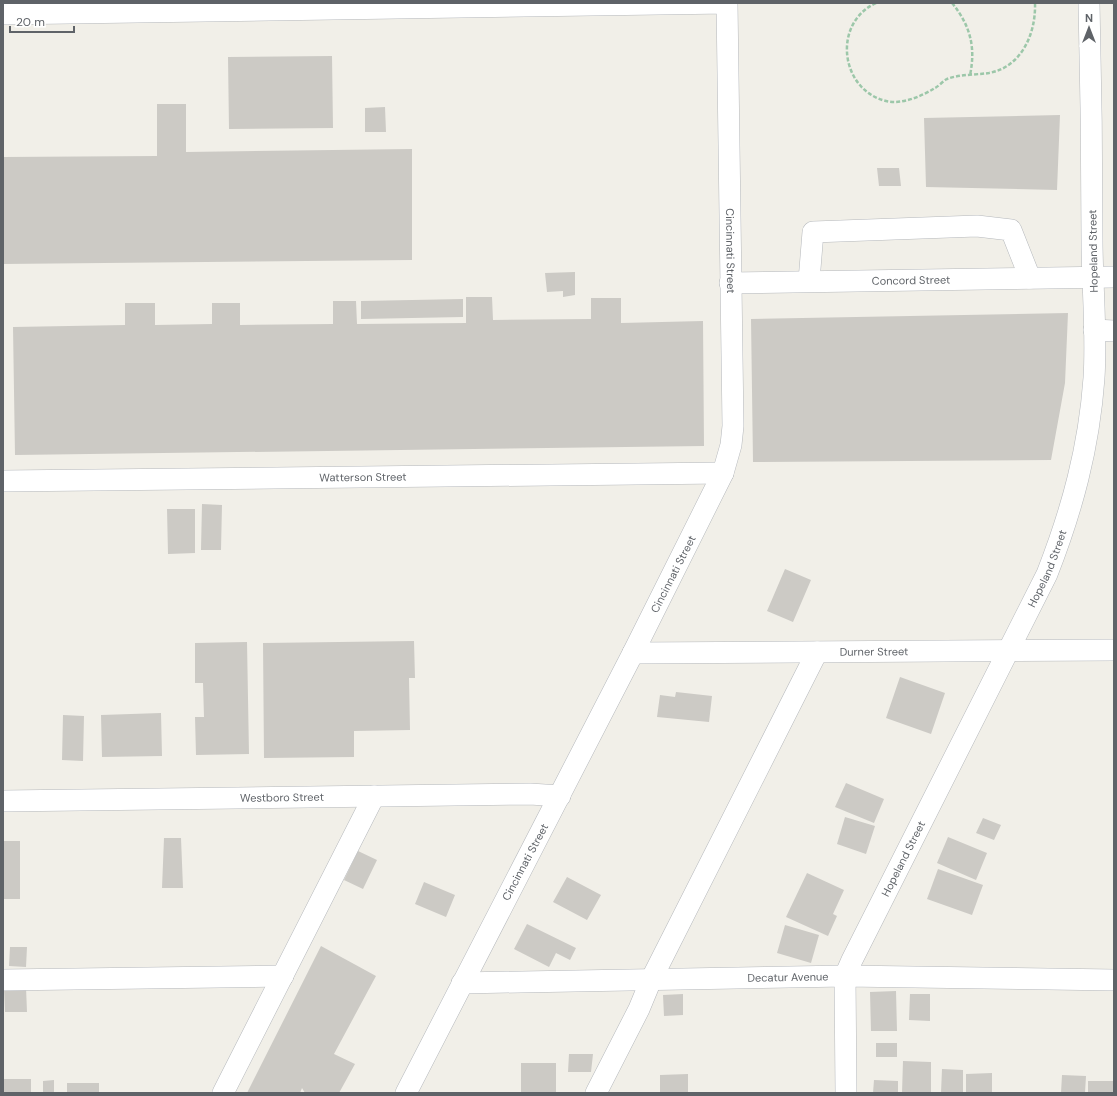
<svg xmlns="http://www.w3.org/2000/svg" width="1117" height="1096" font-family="'DM Sans',sans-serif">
<rect width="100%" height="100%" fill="#f1efe8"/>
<!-- building -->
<path fill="#cccac5" d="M332 56 333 128 229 129 228 57Z
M157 104H186V152L412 149V260L3 264V157L157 156Z
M385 107 386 132H365V108Z
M1060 115 1057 190 926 187 924 118Z
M877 168H899L901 186H879Z
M575 272V295L563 297V291L547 292 545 273Z
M466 297H492L493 320 591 319V298H621V323L703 321 704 446 15 455 13 327 125 325V303H155V325L212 324V303H240V325L333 324V301H356L357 324 466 323Z
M463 299V317L361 319V301Z
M1068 313 1065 383 1051 460 753 462 751 319Z
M202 504 222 505 221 550H201Z
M167 509H195V553L168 554Z
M785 569 811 580 793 622 767 611Z
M414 641 415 678H409L410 730 354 731V757L264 758 263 643Z
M247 642 249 754 196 755 195 717H204L203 683H195V643Z
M900 677 945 693 931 734 886 718Z
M676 692 712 696 709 722 657 717 660 695 675 697Z
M161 713 162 756 102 757 101 715Z
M63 715 84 716 83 761 62 760Z
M846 783 884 799 874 823 835 807Z
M845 817 875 826 866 854 837 844Z
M983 818 1001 825 994 840 976 833Z
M948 837 987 853 976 880 937 863Z
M164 838H181L183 888H162Z
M3 841H20V899H3Z
M358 851 377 860 363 889 344 880Z
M938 869 983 885 972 915 927 899Z
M807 873 844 890 833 914 837 916 828 936 786 917Z
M567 877 601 895 587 920 553 902Z
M424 882 455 895 446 917 415 904Z
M527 924 576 948 570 960 556 953 549 967 514 949Z
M785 925 819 935 811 963 777 953Z
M321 946 376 976 334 1054 355 1064 339 1093H305L302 1088 300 1093H247Z
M10 947H27L26 967 9 966Z
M4 987H26L27 1012H5Z
M896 991 897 1031H871L870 992Z
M683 994V1015L664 1016 663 995Z
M910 994H930V1021L909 1020Z
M876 1043H897V1057H876Z
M569 1054H593L591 1072H568Z
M903 1061 931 1062V1093H902Z
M521 1063H556V1093H521Z
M942 1069 963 1070V1093H941Z
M992 1073V1093H966V1074Z
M688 1074V1093H660V1075Z
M1062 1075 1086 1076 1085 1093H1061Z
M3 1079H31V1093H3Z
M54 1080V1093H43V1081Z
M874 1080 898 1081V1093H873Z
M1088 1081H1114V1093H1088Z
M67 1083H99V1093H67Z"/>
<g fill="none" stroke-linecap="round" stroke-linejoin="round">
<!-- minor casing -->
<g stroke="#b5b8bc" stroke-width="22">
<g id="minor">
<path id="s1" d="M3 14 727 3 733 426 731 445 723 473 633 653 406 1093"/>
<path d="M809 281 813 232 977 226 1011 230 1030 278"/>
<path id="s2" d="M730 283 1114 277"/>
<path d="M1094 330 1114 331"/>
<path id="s3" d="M3 481 723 473"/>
<path id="s4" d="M633 653 1114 650"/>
<path id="s5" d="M3 801 530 794 560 796"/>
<path d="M3 980 283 976"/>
<path id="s6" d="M462 983 845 976 1114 980"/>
<path d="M223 1093 374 796"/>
<path d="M596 1093 639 1009 651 980 817 652"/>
<path id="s7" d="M846 1093 845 976 852 960 1047 574C1072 510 1089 448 1094 378 1097 332 1092 285 1092 239 1092 160 1091 82 1089 3"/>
</g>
</g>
<!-- path -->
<path stroke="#9cc7a9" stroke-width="2.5" stroke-dasharray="4 2" stroke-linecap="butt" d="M876 3C832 23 840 90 886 101 902 105 922 96 935 88 939 86 943 81 947 79 960 74 976 75 989 73 1022 67 1036 33 1035 3
M952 3C970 25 976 47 970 75"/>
<!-- minor -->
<use href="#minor" stroke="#fff" stroke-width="21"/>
</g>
<g text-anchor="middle" stroke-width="4" stroke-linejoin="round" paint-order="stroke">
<!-- street labels -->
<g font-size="11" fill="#5f6368" stroke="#fff">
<text dy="4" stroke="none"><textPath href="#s1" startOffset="972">Cincinnati Street</textPath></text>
<text transform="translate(1093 251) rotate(-91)" y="4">Hopeland Street</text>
<text dy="4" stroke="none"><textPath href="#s2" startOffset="181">Concord Street</textPath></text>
<text dy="4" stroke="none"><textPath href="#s3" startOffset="360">Watterson Street</textPath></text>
<text dy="4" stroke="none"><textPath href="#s7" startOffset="572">Hopeland Street</textPath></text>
<text transform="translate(673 574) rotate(-63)" y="4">Cincinnati Street</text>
<text dy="4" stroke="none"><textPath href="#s4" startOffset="241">Durner Street</textPath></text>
<text dy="4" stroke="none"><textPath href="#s5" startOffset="279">Westboro Street</textPath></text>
<text dy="4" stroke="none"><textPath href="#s7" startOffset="248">Hopeland Street</textPath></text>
<text transform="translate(525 862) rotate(-62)" y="4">Cincinnati Street</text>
<text dy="4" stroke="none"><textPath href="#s6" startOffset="326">Decatur Avenue</textPath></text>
</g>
</g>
<!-- border -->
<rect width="1117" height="1096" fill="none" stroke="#5f6368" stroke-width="8"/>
<!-- north arrow -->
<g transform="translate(1089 28)" stroke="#ffffff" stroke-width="3" paint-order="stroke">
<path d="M0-3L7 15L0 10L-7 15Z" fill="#5f6368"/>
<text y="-6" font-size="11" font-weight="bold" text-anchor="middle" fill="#5f6368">N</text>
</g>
<!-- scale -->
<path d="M10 26v6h64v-6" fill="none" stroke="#5f6368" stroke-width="2"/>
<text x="16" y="26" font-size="12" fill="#5f6368" stroke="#ffffff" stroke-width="3" paint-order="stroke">20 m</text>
</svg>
